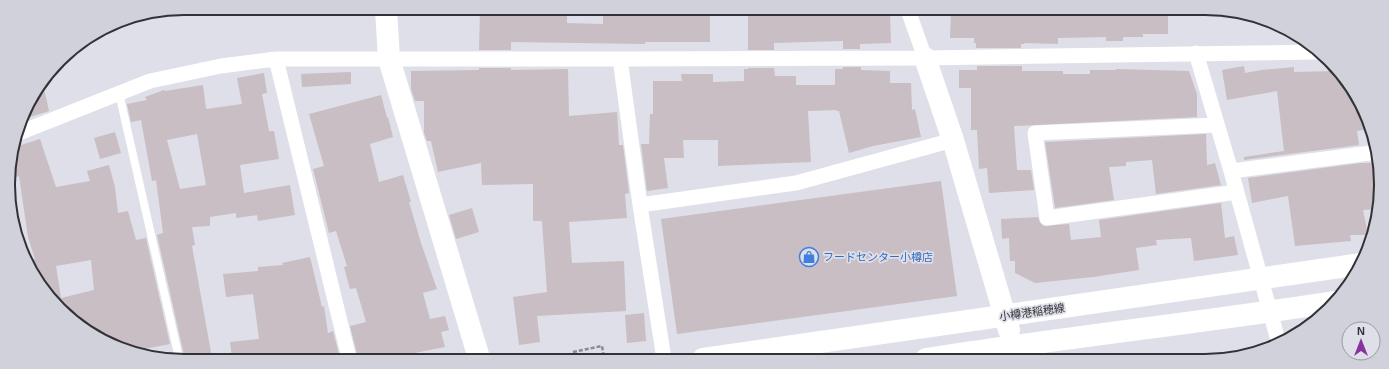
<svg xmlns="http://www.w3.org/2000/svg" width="1389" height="369" font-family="Arial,'Noto Sans JP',sans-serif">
<rect width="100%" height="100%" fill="#dedfe8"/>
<!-- building -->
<path fill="#c8bec3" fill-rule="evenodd" d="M513 9 567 10V23L603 24V9L695 10V15H710V42H645V44L511 42V50H479L480 11H513Z
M818 10H864V14L890 13 891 43 860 44V49H843V41L774 43V50H748V11H774V15H818Z
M951 10 997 11V15L1030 14V11H1168V34H1143V37H1123V41H1106V37L1058 38V44L1024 43V44H1021V48H976V43H974V38H950Z
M977 66H1022V71H1063V74H1090V70H1116V69L1189 71 1197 94V117L1014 126 1017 170H1031L1034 190 989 193 987 168 979 169 977 130H971V88H959V70H977Z
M1244 66 1245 73 1261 70 1294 67V72L1335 71 1351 86 1369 129 1357 131 1359 145 1244 160V157L1284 151 1277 91 1227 100 1222 70Z
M843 67H861V70L890 71V83H911L912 110 915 109 921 137 873 146 849 153 839 111H836V110L808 111 811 162 718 166V140H683L684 158H664L668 188 647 191 641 144H649L650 114H653V81H682L681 74H713V82L744 81V69H748V68H774L775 76H796V85H835V69H843Z
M479 68H511V70L568 69 569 116 617 112 619 145H623L629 193 625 194 627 218 569 222 572 263 624 261 626 311 537 316 540 342 519 345 513 297 547 292 542 221H533V184L482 185 481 163 438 172 431 141H427L424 133V101H415L411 89V71L479 70Z
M351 72V84L302 87 301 74Z
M264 73 267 93 262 94 269 131H274L279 159 240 165 244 193 290 185 295 215 258 221 257 215 236 218V213L210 217V226L192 227 195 245 192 246 212 358H189L188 354 184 355 157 235 163 233 156 180 152 181 141 120 131 122 127 104 147 100 145 97 164 90 165 91 203 85 206 109 242 104 237 78ZM197 134 206 185 180 189 167 140Z
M43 84 49 111 30 117 27 105Z
M381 95 387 118 388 117 393 137 370 144 379 182 403 175 411 202H409L421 243 437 289 423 293 430 319 445 316 449 330 441 332 445 347 389 358H358L350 326 366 322 356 288 350 289 344 267 347 266 336 231 329 233 313 169 324 166 309 114Z
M115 132 121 153 100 159 94 138Z
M1206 134 1207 165 1215 163 1221 185 1156 194 1152 160 1126 162V166L1109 167 1114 200 1055 208 1045 142Z
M40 139 56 187 90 181 87 171 109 165 115 187 118 213 128 211 136 240 146 238 170 344 134 351 96 337 44 292 34 271 32 260 35 259 28 237 19 176 13 178 10 168 15 147ZM91 260 94 290 61 298 56 266Z
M1361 163H1378V209L1363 210 1368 235H1350L1351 241 1295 246 1288 196 1252 203 1248 178Z
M941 181 957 296 677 334 661 219Z
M1221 203 1225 238 1234 236 1238 255 1194 261 1191 238 1156 240 1157 245 1136 248 1139 270 1093 277 1035 283 1015 273V261H1010L1009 238 1002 239 1001 219 1038 217 1040 223 1044 226 1069 224 1071 240 1101 237 1099 220Z
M472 208 479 232 456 239 449 215Z
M310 257 322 307 324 306 328 333 333 331 340 358H232L230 342 259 339 253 294 226 297 223 274 258 271V267L283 265 282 263Z
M644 313 646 341 627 343 625 315Z"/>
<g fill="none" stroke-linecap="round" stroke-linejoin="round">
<!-- path -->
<path stroke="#8a8b91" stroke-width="2.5" stroke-dasharray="4 2" stroke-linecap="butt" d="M573 352 602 346 604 358"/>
<!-- lane -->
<path stroke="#fff" stroke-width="8" d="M119 93 179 358
M14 227 15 233"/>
<!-- street -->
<path stroke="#fff" stroke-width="15" d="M908 10 925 58
M1196 53 1231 171 1279 344
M276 59 349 358
M620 59 640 205 664 359
M1217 125 1035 133 1047 218 1237 192
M19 133 150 81 221 66 276 59H620L925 58 1317 52
M1231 171 1378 152
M640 205 796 183 953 140"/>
<!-- secondary -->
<path stroke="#fff" stroke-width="22" d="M386 9 389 59 479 358
M925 58 953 140 1009 330
M703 359 1361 264
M926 359C1061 338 1198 323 1334 302"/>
</g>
<!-- icons -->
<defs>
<g id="shop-ring" transform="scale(1)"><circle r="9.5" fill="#dedfe8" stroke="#3f7fe0" stroke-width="1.5"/><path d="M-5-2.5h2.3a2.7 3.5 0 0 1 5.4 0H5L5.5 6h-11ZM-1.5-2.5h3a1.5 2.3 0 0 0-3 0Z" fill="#3f7fe0"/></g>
</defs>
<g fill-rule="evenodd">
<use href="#shop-ring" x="809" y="257"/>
</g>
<g text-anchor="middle" stroke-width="3.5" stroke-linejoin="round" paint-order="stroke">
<!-- shop labels -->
<g font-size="11" fill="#366cbe" stroke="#dedfe8" text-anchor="start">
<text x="823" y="261">フードセンター小樽店</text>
</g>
<!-- street labels -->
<g font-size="11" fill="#323236" stroke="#dedfe8">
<text transform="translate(1032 312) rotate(-8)" y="4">小樽港稲穂線</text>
</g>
</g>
<!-- crop -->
<path d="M0 0H1389V369H0ZM184 15H1205A169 169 0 0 1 1374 184V185A169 169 0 0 1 1205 354H184A169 169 0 0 1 15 185V184A169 169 0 0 1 184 15Z" fill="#d0d1da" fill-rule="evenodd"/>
<path fill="none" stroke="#323236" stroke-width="2" d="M184 15H1205A169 169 0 0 1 1374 184V185A169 169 0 0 1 1205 354H184A169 169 0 0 1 15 185V184A169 169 0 0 1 184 15Z"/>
<!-- north arrow -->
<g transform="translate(1361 341)"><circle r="19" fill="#dedfe8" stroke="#999aa1"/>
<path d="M0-3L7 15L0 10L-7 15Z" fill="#88329f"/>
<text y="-6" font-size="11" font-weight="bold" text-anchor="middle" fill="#323236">N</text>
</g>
</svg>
